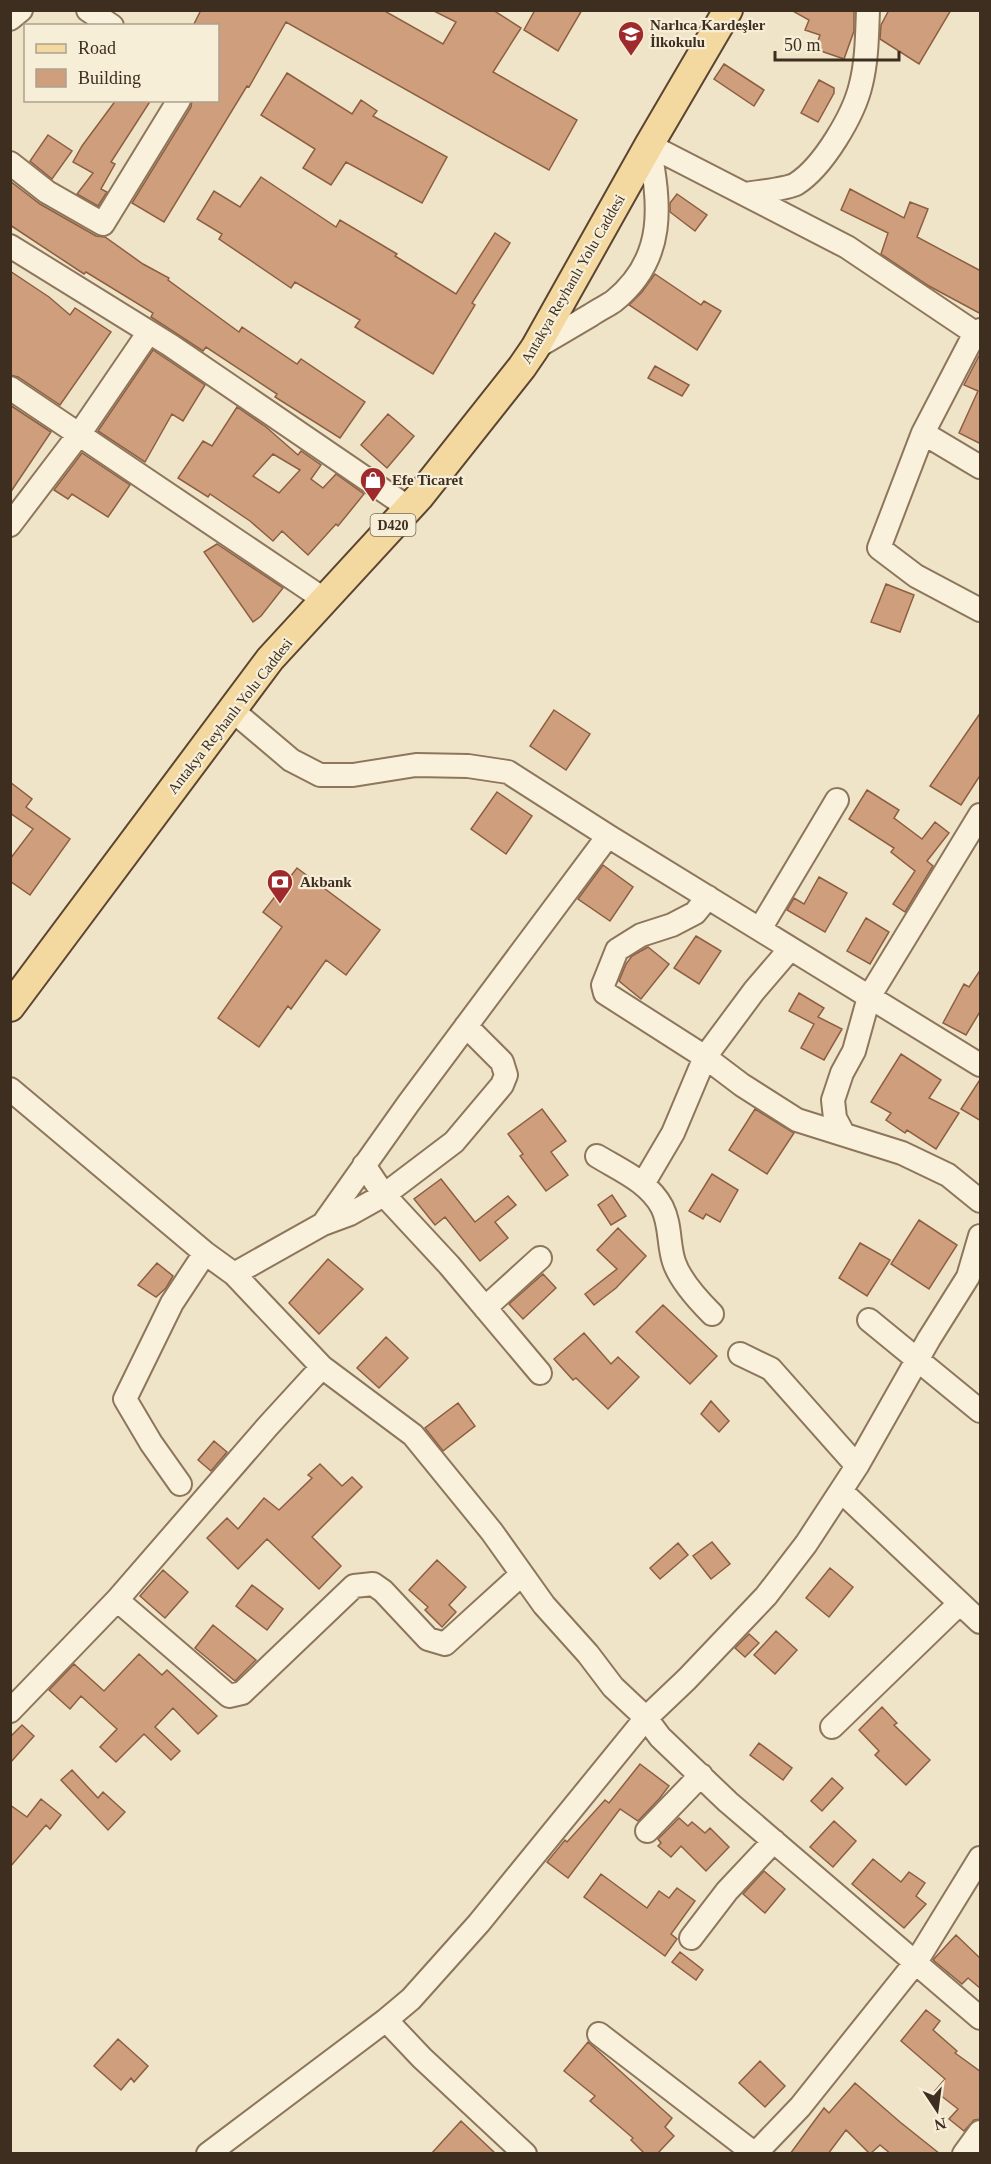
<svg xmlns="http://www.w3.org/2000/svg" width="991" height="2164" font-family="Georgia,serif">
<rect width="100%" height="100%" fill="#f0e4c8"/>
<!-- building -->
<path fill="#cf9f7d" stroke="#8d5f41" stroke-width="1.5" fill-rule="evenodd" d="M201 10H383L443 44 456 22 432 10H493L521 28 493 72 577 120 549 170 286 22 249 87 247 86 164 222 132 203 191 107 192 100H218V26H193Z
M535 10H582L558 51 524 30Z
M791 10H854V31L844 59 815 49 820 35 805 30 809 20Z
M889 10H951L919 64 880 39 881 25Z
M724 64 764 90 754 106 714 79Z
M287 73 352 114 361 100 377 111 373 116 447 157 422 203 346 162 331 185 303 168 315 149 261 115Z
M819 80 834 88V93L818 122 801 113Z
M116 100H151L111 162 115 164 101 189 107 192 98 206 77 194 93 173 73 162 82 146Z
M48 135 72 151 52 179 30 161Z
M261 177 336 227 340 220 397 254 395 256 456 294 495 233 510 243 472 303 475 305 433 374 355 327 360 320 295 282 291 288 219 239 222 234 197 219 214 191 240 207Z
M10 181 40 204 96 236 105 237 143 264 169 278 168 280 239 332 242 327 297 364 301 359 365 402 340 438 275 397 277 394 206 347 203 351 151 317 153 313 86 272 84 274 10 225Z
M850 189 904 218 910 202 928 209 917 237 981 271V314L929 286 881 254 888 233 841 210Z
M677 194 707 215 695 231 670 212V203Z
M10 271 49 297 70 315 75 308 111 332 60 405 18 377 10 375Z
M655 274 701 305 704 301 721 311 697 350 629 305 642 292Z
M153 350 205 385 183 421 172 414 145 462 98 431Z
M981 352V444L959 433 978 391 964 385Z
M655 366 689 385 682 396 648 378Z
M10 405 51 432 10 493Z
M237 407 266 427 298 455 301 451 321 465 311 479 323 488 336 474 364 494 338 526 336 524 308 555 282 531 273 541 250 521 210 494 208 497 178 478 203 441 212 446ZM273 454 300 470 279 493 253 476Z
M388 414 414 436 387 468 361 445Z
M82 453 130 485 108 517 72 494 68 499 54 490Z
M217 544 283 588 261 616 253 622 204 552Z
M886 584 914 595 900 632 871 622Z
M554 710 590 734 566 770 530 746Z
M981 712V774L961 805 930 786Z
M10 782 32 799 26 807 70 839 30 895 10 881V859L33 829 10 813Z
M867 790 899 810 894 818 922 839 935 822 949 833 927 861 933 866 905 912 893 904 915 871 891 852 894 848 849 819Z
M497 792 532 816 506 854 471 829Z
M603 865 633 887 610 921 578 899Z
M297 868 380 930 346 975 326 960 291 1009 288 1006 259 1047 218 1018 282 927 263 912Z
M819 877 847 893 825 932 787 910 794 898 804 904Z
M866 918 889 932 870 964 847 951Z
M696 936 721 951 699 984 674 968Z
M648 947 669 964 641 999 619 981 626 964 632 956Z
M981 969V1010L966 1035 943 1023 964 984 969 987Z
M799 993 824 1008 818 1017 842 1029 824 1060 801 1048 814 1024 789 1011Z
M901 1054 941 1080 929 1098 959 1113 936 1149 907 1130 905 1133 886 1120 891 1113 871 1102Z
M981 1078V1121L961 1109Z
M542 1109 566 1141 551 1152 568 1175 546 1191 520 1156 523 1154 508 1134Z
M755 1109 794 1133 767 1174 729 1150Z
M712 1174 738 1190 720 1222 706 1214 703 1219 689 1211Z
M441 1179 475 1222 508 1196 516 1205 495 1222 508 1238 480 1261 445 1217 435 1225 414 1199Z
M612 1195 626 1216 611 1225 598 1205Z
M919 1220 957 1245 929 1289 891 1264Z
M618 1228 646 1256 616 1288 594 1305 585 1294 617 1269 597 1250Z
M860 1243 890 1260 867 1296 839 1278Z
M328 1259 363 1289 319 1334 289 1303Z
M157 1263 173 1276 166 1288 156 1297 138 1285Z
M543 1274 556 1288 523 1319 509 1304Z
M663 1305 717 1356 690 1384 636 1332Z
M584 1333 611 1364 618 1357 639 1377 608 1409 576 1378 573 1380 554 1359Z
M386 1337 408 1358 379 1388 357 1368Z
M711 1401 729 1421 719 1432 701 1414Z
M458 1403 475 1426 443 1451 425 1428Z
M214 1441 227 1452 211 1471 198 1460Z
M320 1464 342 1486 352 1477 362 1487 312 1537 341 1566 319 1589 267 1539 238 1569 207 1538 227 1518 238 1529 264 1498 279 1510 312 1478 308 1475Z
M712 1542 730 1564 711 1579 693 1556Z
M678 1543 688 1555 660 1579 650 1568Z
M437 1560 466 1587 449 1605 456 1612 442 1627 425 1610 428 1607 409 1590Z
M830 1568 853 1587 829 1617 806 1598Z
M163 1570 188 1592 165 1618 140 1596Z
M252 1585 283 1609 267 1630 236 1606Z
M213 1625 256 1660 235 1681 195 1648Z
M776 1631 797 1650 775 1674 754 1655Z
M749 1634 759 1643 745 1657 735 1648Z
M139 1654 162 1675 167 1670 217 1716 198 1734 173 1708 155 1727 180 1751 171 1760 144 1734 116 1762 100 1747 117 1729 81 1696 70 1709 49 1690 74 1664 104 1691Z
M882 1707 897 1723 894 1725 930 1760 906 1785 875 1755 879 1751 859 1730Z
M22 1725 34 1736 10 1763V1737Z
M759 1743 792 1768 783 1780 750 1755Z
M640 1764 669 1786 659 1799 638 1821 620 1809 568 1878 547 1862 565 1840 567 1842 605 1800 609 1803Z
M72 1770 98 1798 103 1792 125 1812 108 1830 61 1780Z
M832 1778 843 1788 822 1811 811 1801Z
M41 1799 61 1815 50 1829 46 1825 10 1867V1805L27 1817Z
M679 1818 688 1826 692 1822 705 1833 710 1828 729 1847 706 1871 681 1846 671 1857 658 1846 661 1843 658 1839Z
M834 1821 856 1841 833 1867 810 1847Z
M873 1859 901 1882 909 1872 925 1883 916 1896 926 1904 904 1928 852 1884Z
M764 1871 785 1889 765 1913 743 1894Z
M601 1874 647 1908 659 1891 669 1898 677 1888 695 1901 671 1934 677 1939 665 1956 584 1897Z
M956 1935 981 1959V1989L968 1978 962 1984 933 1960Z
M680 1952 703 1970 696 1980 672 1962Z
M926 2010 940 2021 933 2030 957 2051 955 2053 981 2072V2119L974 2120 964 2131 949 2119 958 2109 935 2091 945 2079 901 2041Z
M118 2039 148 2066 134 2082 131 2078 121 2090 94 2066Z
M588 2042 672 2118 665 2127 674 2136 657 2154H645L631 2140 633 2138 590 2101 595 2096 564 2071Z
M760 2061 785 2086 765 2107 739 2083Z
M855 2083 900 2122 940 2154H891L880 2145 870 2154 846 2130 828 2154H790L824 2108 829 2113Z
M461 2121 496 2154H431Z"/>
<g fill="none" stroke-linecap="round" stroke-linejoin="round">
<!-- minor casing -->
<g stroke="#8d765c" stroke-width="26">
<path id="minor" d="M88 10 112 26
M10 19 21 10
M649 145 847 247 975 333
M10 163 47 192 103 224 179 100
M746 194C757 192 787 189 796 184 823 167 854 115 861 84 867 60 867 35 868 10
M10 246 170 345 409 508
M980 330 975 333 923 433 879 548 916 576 980 610
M535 348C554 337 572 326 591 315 598 310 607 306 614 301 667 258 660 204 649 145
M10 388 325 600
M923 433 980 467
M10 525 80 433 149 332
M232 710 291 760 320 775H353L416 765 468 766 508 772 608 836 980 1065
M608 836 408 1104 323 1224 234 1274 322 1367 413 1435 492 1532 544 1605 588 1654 613 1687 646 1718 660 1737 728 1802 980 2018
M708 897 695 913 672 925 641 935 617 950 603 985 605 993 705 1057 742 1085 797 1120 902 1153 948 1175 980 1201
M760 929 837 800
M10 1089 205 1253 234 1274
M843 1133 835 1118 833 1100 842 1073 854 1051 869 997 980 815
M597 1156C620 1170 649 1182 662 1207 671 1225 668 1244 674 1262 680 1280 699 1301 712 1314
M364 1165 384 1195 449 1265 540 1373
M643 1184 673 1133 705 1057 754 991 790 949
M323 1224 350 1214 384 1195 454 1142 502 1085 506 1075 502 1062 466 1026
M485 1308 540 1258
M869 1320 980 1411
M740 1354 771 1369 857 1466
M180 1484 151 1443 125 1399 172 1303 205 1253
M841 1491 980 1622
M117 1600 229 1696 242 1693 354 1586 373 1584 383 1591 428 1639 445 1644 522 1574
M10 1711 117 1600 268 1426 322 1367
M832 1727 960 1603
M647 1831 701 1775
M691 1938 727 1891 774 1841
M599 2034 755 2154
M208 2154 386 2020
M525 2154 422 2058 386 2020 411 1999 479 1923 646 1718 687 1679 766 1596 806 1544 857 1466 929 1339 968 1277 980 1236
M755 2154 800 2107 916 1962 980 1858
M964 2154 980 2132"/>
</g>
<!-- major casing -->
<g stroke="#5b4430" stroke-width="32">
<path id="major" d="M10 1007 270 659 419 497 522 367 535 348 649 145 728 10"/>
</g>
<!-- minor -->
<use href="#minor" stroke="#faf1dc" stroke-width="22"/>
<!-- major -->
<use href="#major" stroke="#f3d9a0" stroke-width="28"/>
</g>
<!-- icons -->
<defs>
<g id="school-pin" transform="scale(1.35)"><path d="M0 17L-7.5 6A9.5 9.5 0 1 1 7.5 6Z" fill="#9e2a2b" stroke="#f7eed8"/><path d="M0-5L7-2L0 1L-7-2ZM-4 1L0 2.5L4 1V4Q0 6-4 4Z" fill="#fff"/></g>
<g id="shop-pin" transform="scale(1.35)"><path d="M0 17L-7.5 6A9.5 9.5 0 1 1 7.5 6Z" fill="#9e2a2b" stroke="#f7eed8"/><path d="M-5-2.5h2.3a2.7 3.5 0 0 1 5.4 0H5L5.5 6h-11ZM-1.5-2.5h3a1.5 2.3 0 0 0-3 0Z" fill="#fff"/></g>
<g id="bank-pin" transform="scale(1.35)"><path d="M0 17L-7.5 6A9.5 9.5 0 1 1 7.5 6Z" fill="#9e2a2b" stroke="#f7eed8"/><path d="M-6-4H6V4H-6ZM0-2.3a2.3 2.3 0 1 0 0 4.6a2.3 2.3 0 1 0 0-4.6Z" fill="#fff"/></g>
</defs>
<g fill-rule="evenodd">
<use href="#school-pin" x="631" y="34"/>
<use href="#shop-pin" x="373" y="480"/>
<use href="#bank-pin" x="280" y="882"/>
</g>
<g text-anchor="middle" stroke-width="4.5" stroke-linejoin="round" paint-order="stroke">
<!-- shield labels -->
<rect fill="#f7eed8" stroke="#756857" stroke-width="1.5" x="370.5" y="514" width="45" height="22" rx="4.5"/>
<g font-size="14" font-weight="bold" fill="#3d2e20">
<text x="393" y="530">D420</text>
</g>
<!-- poi labels -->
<g font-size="15" font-weight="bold" fill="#3d2e20" stroke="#f7eed8" text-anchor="start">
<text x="650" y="30">Narlıca Kardeşler<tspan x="650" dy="17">İlkokulu</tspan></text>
<text x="392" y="485">Efe Ticaret</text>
<text x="300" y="887">Akbank</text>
</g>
<!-- street labels -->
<g font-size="15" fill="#3d2e20" stroke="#f7eed8">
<text transform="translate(573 279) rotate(-60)" y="5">Antakya Reyhanlı Yolu Caddesi</text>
<text transform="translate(230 716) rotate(-52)" y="5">Antakya Reyhanlı Yolu Caddesi</text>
</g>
</g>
<!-- border -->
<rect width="991" height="2164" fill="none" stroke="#3d2e20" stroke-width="24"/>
<!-- legend -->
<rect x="24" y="24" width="195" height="78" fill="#f7eed8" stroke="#ada18e" stroke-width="1.5"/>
<rect x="36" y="44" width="30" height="9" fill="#f3d9a0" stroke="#ada18e" stroke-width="1.5"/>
<text x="78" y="54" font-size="18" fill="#3d2e20">Road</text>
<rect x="36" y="69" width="30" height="18" fill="#cf9f7d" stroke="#ada18e" stroke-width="1.5"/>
<text x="78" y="84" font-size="18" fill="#3d2e20">Building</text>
<!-- north arrow -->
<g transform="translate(937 2110) rotate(167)" stroke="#f7eed8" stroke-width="4.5" paint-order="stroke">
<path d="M0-4.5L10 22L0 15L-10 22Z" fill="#3d2e20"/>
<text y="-9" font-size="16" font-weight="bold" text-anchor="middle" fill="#3d2e20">N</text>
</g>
<!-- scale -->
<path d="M775 51v9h124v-9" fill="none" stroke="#3d2e20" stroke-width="3"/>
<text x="784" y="51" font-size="18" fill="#3d2e20" stroke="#f7eed8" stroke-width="4.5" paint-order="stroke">50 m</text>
</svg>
